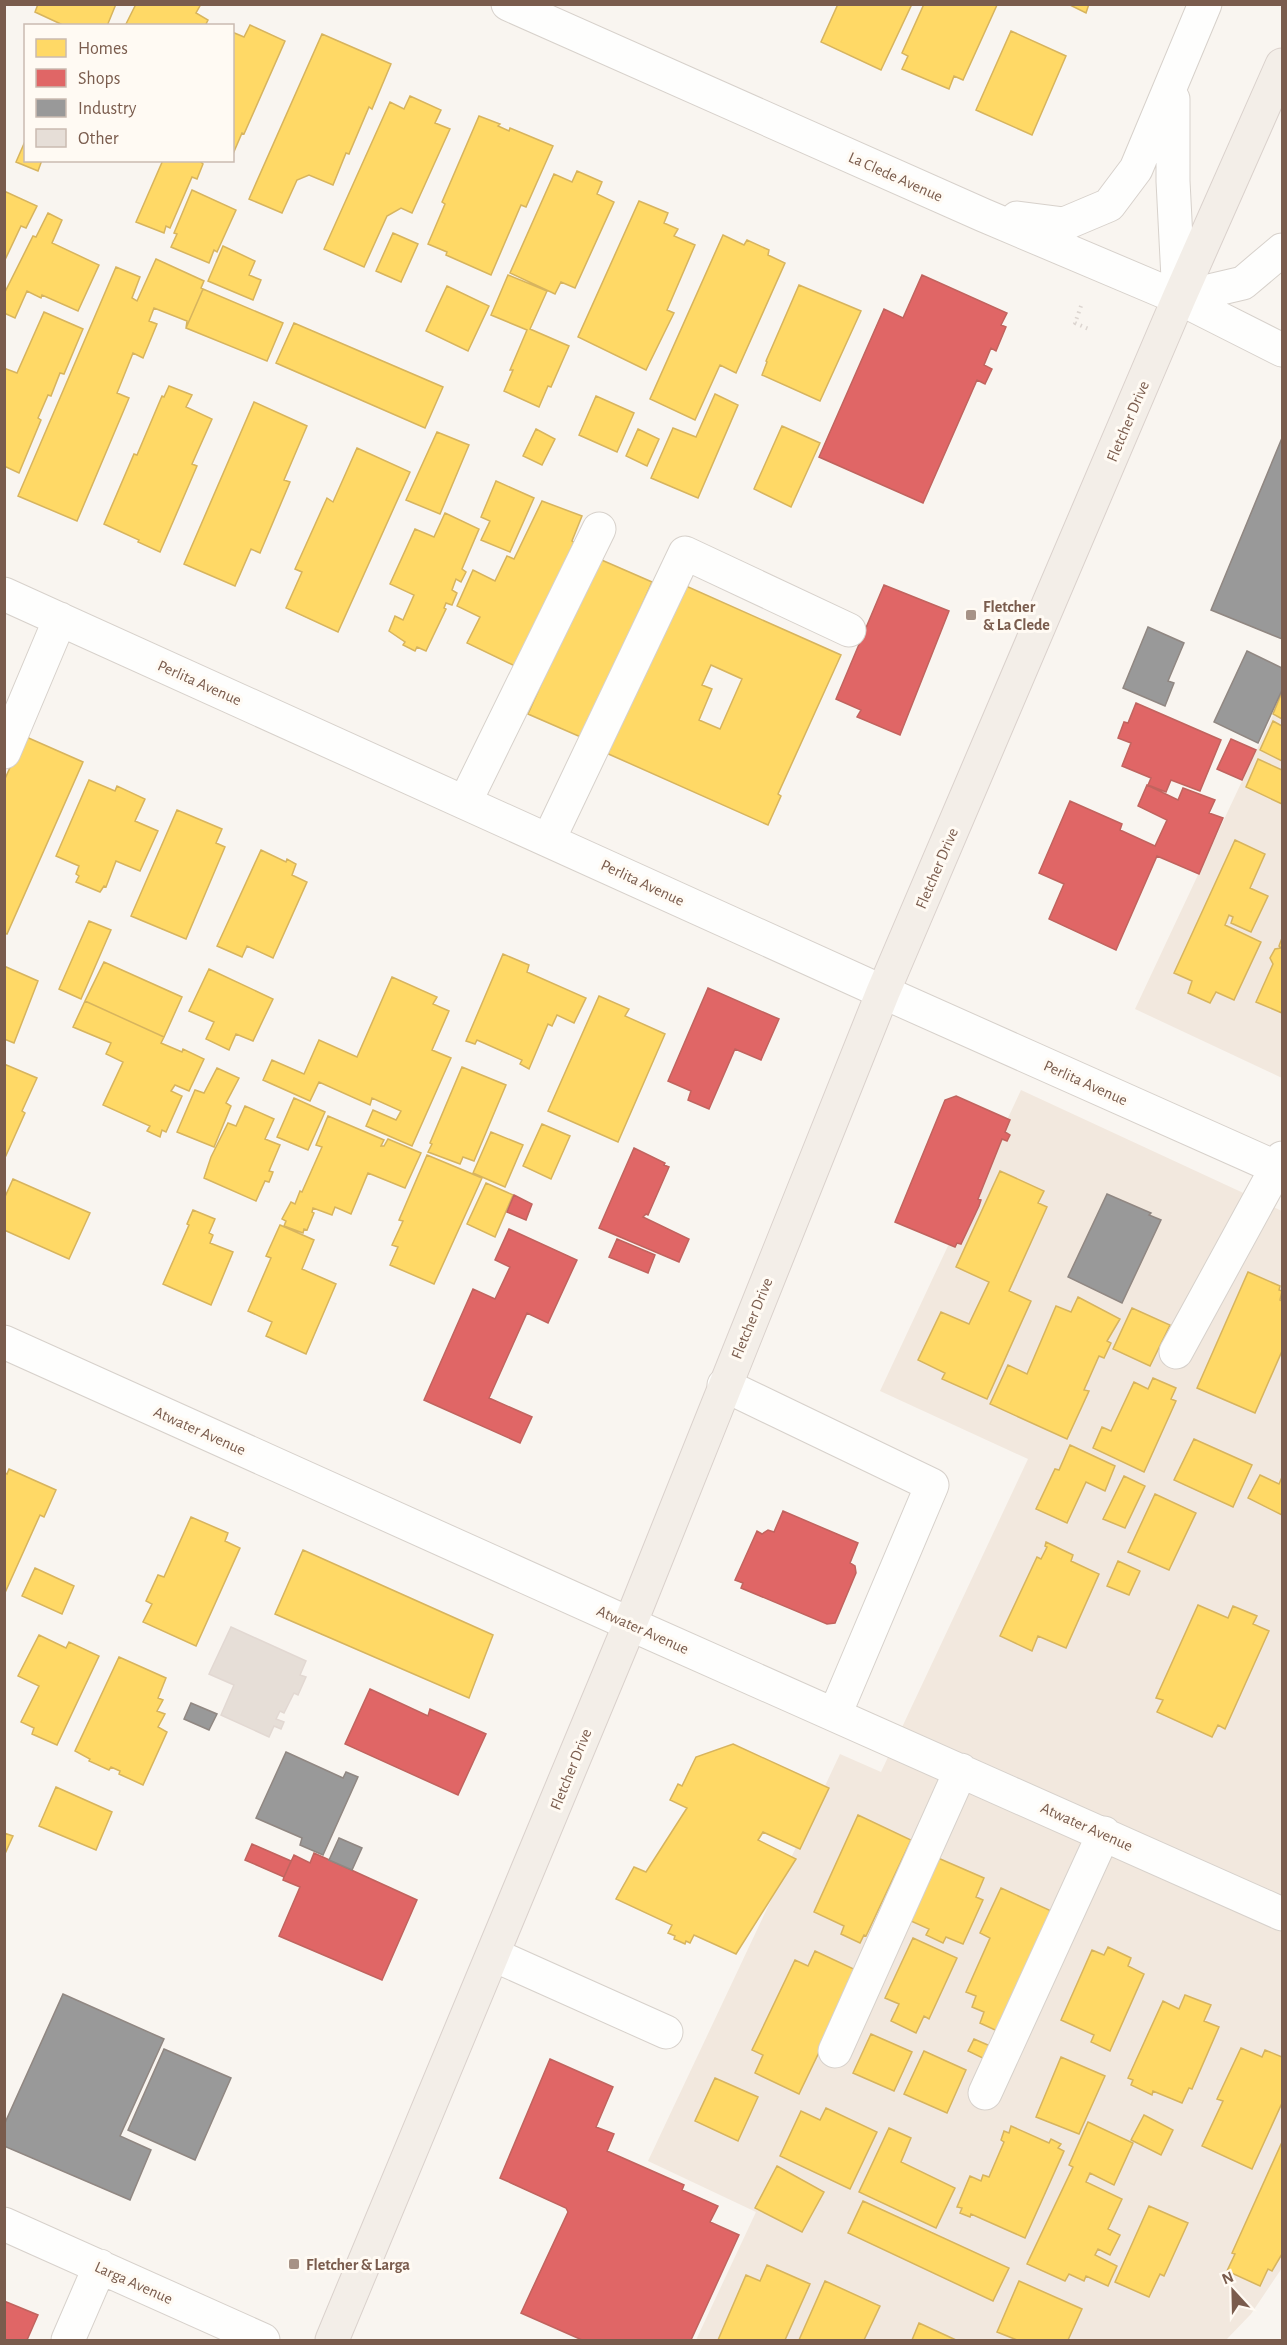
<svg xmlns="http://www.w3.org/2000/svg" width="1287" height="2345" font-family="'Alegreya Sans',sans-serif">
<rect width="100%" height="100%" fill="#f9f5f0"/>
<!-- residential -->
<path fill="#f2e8de" d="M1282 696V1078L1135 1009Z
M1021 1090 1282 1211V2268L1251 2314 1226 2340H696L756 2212 648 2161 840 1754 881 1772 1028 1459 880 1391Z"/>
<!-- homes -->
<path fill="#ffd966" stroke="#d7b45e" stroke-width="1.5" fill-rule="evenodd" d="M38 4H116L107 26H65L35 12Z
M136 4H201L196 13 208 20 205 26H125Z
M838 4H912L881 70 821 42Z
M924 4 997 5 963 80 954 76 949 89 902 69 908 56 902 53Z
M1068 4H1089L1086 13Z
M250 25 285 41 244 134 242 133 233 154 232 32 244 37Z
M1011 31 1066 56 1032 135 976 110Z
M322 34 391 64 372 109 369 107 349 154 346 153 333 185 309 175 297 180 282 213 249 199Z
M410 96 441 110 435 123 450 129 412 213 401 208 387 216 364 267 324 249 390 102 404 109Z
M479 116 500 124 498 126 509 131 510 128 553 146 526 207 521 205 491 275 446 255 447 252 428 244 445 204 442 202Z
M26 139V160H42L38 171 16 162Z
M163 160H199L203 164 197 179 192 177 170 228 166 226 164 233 136 222Z
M577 171 602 182 597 194 614 202 575 288 561 282 555 294 510 273 554 174 572 182Z
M192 190 236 210 217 252 214 250 209 263 171 247 177 234 174 233Z
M4 191 37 206 26 228 21 226 4 262Z
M639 201 668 213 664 223 678 229 674 236 695 245 667 310 674 313 646 370 578 337Z
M48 213 62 220 52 243 99 265 78 311 42 295 41 298 27 291 15 318 4 313V294L33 236 36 237Z
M393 233 418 244 401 282 376 271Z
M723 235 744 245 747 240 769 250 768 255 785 263 736 373 720 365 695 420 650 399Z
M223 246 255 261 249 275 261 280 253 300 208 281Z
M156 259 204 281 201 288 203 289 186 328 187 321 154 308 149 321 157 324 143 358 133 353 117 393 129 398 77 521 18 496 116 267 140 277 132 298 137 301Z
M508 275 547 291 530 329 569 346 551 387 548 386 539 407 504 391 513 370H510L527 330 491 315Z
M799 285 861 311 820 401 762 375 767 362 766 361Z
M447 286 489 306 468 351 426 331Z
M203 289 283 323 267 361 186 328Z
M44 312 83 329 64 374 60 373 51 396 48 395 38 418 41 420 19 473 4 466V368L17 373Z
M294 323 443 387 425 428 276 363Z
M169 386 192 395 186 407 212 419 192 464 197 466 160 552 138 542 139 540 104 524 134 454 137 455 162 396 164 397Z
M715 394 738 405 698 498 651 478 673 428 696 437Z
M596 396 634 413 617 452 579 435Z
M254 402 307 426 284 480 290 482 260 553 251 549 235 586 184 564Z
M782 426 820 443 791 507 754 489Z
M536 429 555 439 542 465 523 456Z
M638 429 659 439 647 466 626 456Z
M437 432 469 445 440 514 406 500Z
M357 448 410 472 338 632 286 608 302 572 295 569 327 498 333 502Z
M496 481 534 498 510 552 481 540 490 521 481 517Z
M542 501 582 516 572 541 574 542 517 667 467 643 480 617 457 606 473 570 495 581 507 556 514 559Z
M445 513 479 529 462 569 466 572 461 582 456 579 452 590 457 593 452 605 446 603 444 608 446 609 426 651 417 647 415 651 403 645 405 642 389 631 395 616 403 620 414 595 390 584 415 529 434 537Z
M597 558 652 582 583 738 528 714Z
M677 582 841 655 778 794 781 796 768 825 604 752ZM711 665 742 679 720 729 699 720 712 689 702 685Z
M1282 692V719L1273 714Z
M1273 721 1282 726V761L1260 750Z
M24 736 83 762 7 934 4 933V781Z
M1258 759 1282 770V804L1246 787Z
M89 780 115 791 117 786 145 799 135 821 158 831 140 871 116 861 106 887 104 886 100 892 76 882 79 876 76 874 79 866 56 856Z
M177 810 222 829 216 843 225 847 186 939 131 916Z
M1235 840 1265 854 1250 888 1268 896 1251 932 1231 923 1233 917 1229 915 1225 925 1261 942 1234 1000 1216 992 1210 1003 1188 993 1192 981 1174 973Z
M261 850 286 862 287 859 296 864 292 875 307 882 273 958 247 946 242 957 217 946Z
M89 921 111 930 81 999 59 989Z
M1282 938V1013L1256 1002 1273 964 1270 958 1275 949 1281 948 1279 946Z
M503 954 529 965 527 972 586 998 574 1023 557 1015 552 1026 548 1024 529 1069 520 1064 522 1060 477 1040 475 1044 466 1041Z
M104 962 182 997 164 1037 85 1001Z
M4 966 38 981 14 1043 4 1039Z
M209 969 273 999 253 1041 236 1034 229 1050 206 1039 214 1022 189 1011Z
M392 977 437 997 433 1004 449 1011 432 1050 451 1058 412 1146 366 1126 373 1110 396 1120 401 1111 372 1098 370 1105 319 1082 310 1101 263 1080 272 1060 304 1074 319 1040 357 1057Z
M599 996 629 1009 625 1016 665 1034 618 1142 548 1111Z
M85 1001 164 1037 161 1043 182 1052 183 1049 204 1059 189 1091 175 1085 171 1091 182 1096 166 1132 162 1130 160 1137 147 1131 150 1126 103 1105 123 1062 106 1054 111 1043 73 1027Z
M4 1064 37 1078 22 1111 25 1113 4 1160Z
M462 1067 506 1085 474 1161 463 1157 460 1164 428 1152 432 1144 430 1143Z
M217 1068 239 1078 226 1103 231 1106 214 1147 177 1132 195 1090 204 1093Z
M294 1098 325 1112 308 1150 277 1137Z
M245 1106 274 1119 265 1139 280 1145 269 1171 273 1172 269 1182 265 1181 256 1201 204 1178 211 1157 228 1123 236 1126Z
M328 1116 384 1140 381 1146H384L388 1139 421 1153 405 1188 368 1173 351 1214 335 1207 332 1215 313 1208 312 1212 314 1213 307 1230 304 1229 303 1233 284 1226 286 1221 282 1219 291 1202 295 1204 300 1191 302 1192 322 1147 316 1145Z
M542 1124 570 1136 551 1179 523 1166Z
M491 1132 523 1145 505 1187 473 1173Z
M427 1155 482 1178 434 1284 390 1265 398 1247 392 1245 403 1221 399 1220Z
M1000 1171 1044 1191 1038 1203 1047 1207 1009 1291 1031 1301 987 1399 942 1379 945 1373 918 1360 941 1312 969 1324 989 1282 956 1267Z
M13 1179 90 1213 69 1259 4 1230V1199Z
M486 1183 513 1195 495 1237 467 1224Z
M193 1210 215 1219 209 1233 213 1235 210 1243 233 1252 211 1305 163 1284 189 1225 187 1224Z
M280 1225 314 1240 302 1269 336 1284 306 1354 266 1336 272 1322 248 1311 271 1258 266 1256Z
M1248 1272 1280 1286 1279 1290 1282 1291 1280 1300 1282 1301V1351L1255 1413 1197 1388Z
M1078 1297 1120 1319 1107 1341 1111 1343 1104 1358 1099 1356 1084 1390 1089 1391 1067 1439 990 1404 1008 1365 1027 1374 1056 1306 1071 1312Z
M1132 1308 1170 1325 1150 1366 1113 1349Z
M1153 1378 1176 1388 1171 1399 1176 1401 1144 1472 1093 1448 1102 1427 1111 1431 1134 1382 1148 1389Z
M1194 1439 1252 1465 1233 1507 1174 1480Z
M1070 1445 1115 1466 1105 1491 1086 1482 1067 1523 1036 1509 1055 1469 1059 1470Z
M9 1469 56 1490 44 1517 40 1515 4 1595V1472L7 1474Z
M1260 1475 1279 1484 1282 1477V1515L1248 1498Z
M1124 1476 1145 1486 1125 1528 1103 1519Z
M1155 1494 1196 1513 1169 1570 1128 1552Z
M191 1517 228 1533 225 1541 240 1548 196 1646 143 1622 152 1604 146 1601 158 1575 164 1577Z
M1046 1542 1073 1555 1071 1561 1099 1574 1066 1648 1038 1636 1032 1651 1000 1636 1037 1557 1041 1559 1047 1547 1045 1546Z
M303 1550 493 1635 469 1698 275 1614Z
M1118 1561 1140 1571 1129 1595 1107 1586Z
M35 1568 74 1586 62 1614 22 1596Z
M1198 1605 1228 1618 1233 1606 1257 1616 1253 1624 1269 1631 1225 1729 1218 1725 1212 1737 1157 1712 1163 1700 1156 1698Z
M39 1635 66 1648 69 1642 99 1656 57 1745 32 1734 34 1728 21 1722 39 1686 18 1676Z
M119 1657 166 1678 158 1698 163 1700 157 1711 165 1714 158 1727 167 1732 143 1785 119 1774 120 1771 111 1767 109 1770 89 1761 90 1759 75 1751Z
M733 1744 829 1788 800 1849 763 1832 758 1840 796 1859 736 1954 694 1935 690 1943 686 1941 685 1944 674 1939 675 1936 668 1933 672 1925 616 1899 634 1867 646 1872 687 1808 670 1800 678 1784 682 1786 696 1757Z
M56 1787 112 1812 96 1850 39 1826Z
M858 1815 911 1840 866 1936 864 1935 860 1943 841 1934 844 1926 814 1912Z
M4 1833 13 1836 4 1856Z
M938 1858 984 1878 976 1897 983 1900 963 1944 946 1937 943 1943 926 1935 929 1929 902 1917Z
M1001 1888 1060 1915 1006 2035 980 2023 984 2012 972 2007 976 1996 966 1992 990 1938 980 1933Z
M913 1938 957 1958 929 2019 924 2016 916 2033 891 2021 899 2004 885 1998Z
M1108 1947 1131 1958 1128 1966 1144 1974 1110 2051 1091 2042 1094 2035 1061 2020 1092 1950 1104 1955Z
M815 1951 858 1971 799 2094 755 2073 763 2055 752 2050 795 1960 808 1966Z
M1185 1995 1211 2005 1204 2021 1219 2027 1192 2089 1189 2088 1182 2103 1153 2091 1152 2095 1131 2085 1133 2080 1128 2078 1163 2001 1179 2009Z
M871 2034 912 2052 894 2091 853 2073Z
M974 2039 997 2049 991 2062 968 2051Z
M1241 2048 1262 2057 1265 2050 1282 2057V2103L1252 2169 1202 2146 1223 2101 1217 2099Z
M924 2051 966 2070 947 2113 904 2094Z
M1061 2057 1105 2076 1079 2134 1036 2117Z
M715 2078 758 2097 738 2141 695 2121Z
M826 2108 877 2132 850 2189 780 2156 801 2111 820 2120Z
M1144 2115 1173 2130 1161 2155 1131 2140Z
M1088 2122 1133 2143 1114 2185 1090 2173 1086 2182 1122 2199 1108 2229 1120 2235 1110 2255 1098 2249 1095 2255 1117 2266 1108 2286 1086 2276 1084 2281 1069 2274 1065 2281 1027 2264 1073 2167 1069 2165Z
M1011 2126 1049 2143 1051 2139 1061 2144 1058 2148 1064 2151 1025 2238 971 2214 970 2217 960 2213 962 2208 957 2207 970 2176 981 2181 983 2175 989 2177 1004 2142 1001 2140 1004 2131 1009 2133Z
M889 2128 911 2138 901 2162 955 2188 936 2228 859 2192Z
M1282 2142V2254L1272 2271 1268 2269 1260 2286 1227 2271 1235 2254 1232 2253Z
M777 2166 824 2192 802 2232 755 2208Z
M863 2201 1009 2268 993 2301 848 2233Z
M1149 2206 1188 2223 1164 2276 1160 2274 1149 2297 1115 2282Z
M767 2265 810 2284 785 2340H718L746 2275 760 2281Z
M825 2281 880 2306 864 2340H799Z
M1019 2281 1082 2309 1068 2340H1017L997 2332Z
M919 2323 956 2340H912Z"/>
<!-- shops -->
<path fill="#e06666" stroke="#c1635e" stroke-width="1.5" d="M922 275 1007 313 1001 325 1006 327 996 351 991 348 984 365 992 369 985 384 977 380 923 503 819 457 884 309 903 318Z
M884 585 949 611 900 735 857 717 861 710 836 699Z
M1136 703 1221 740 1200 791 1171 780 1166 792 1148 785 1151 778 1122 766 1131 743 1118 738 1124 722 1128 723Z
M1231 739 1256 750 1242 780 1217 769Z
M1147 785 1178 800 1183 788 1215 800 1209 813 1223 818 1199 874 1157 856 1116 950 1049 919 1064 884 1039 873 1070 801 1122 824 1120 830 1155 846 1167 820 1138 806Z
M708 988 779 1019 761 1060 735 1049 709 1109 688 1100 691 1091 668 1081Z
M956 1096 1010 1120 1005 1132 1010 1135 1007 1141 1002 1139 978 1199 981 1200 979 1206 961 1244 957 1243 955 1247 895 1222 945 1100Z
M634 1148 665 1163 664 1165 669 1167 648 1215 646 1214 643 1217 689 1239 679 1262 599 1228Z
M514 1195 532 1204 526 1220 507 1212Z
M509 1229 577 1260 548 1323 527 1313 489 1398 532 1417 520 1443 424 1400 473 1289 495 1299 510 1267 495 1260Z
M617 1239 655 1255 648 1273 609 1257Z
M783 1511 858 1543 850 1563 855 1566 856 1573 835 1623 827 1624 741 1588 743 1583 735 1580 757 1531 762 1534 768 1530 774 1532Z
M370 1689 428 1716 430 1709 486 1734 458 1795 345 1744Z
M252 1844 291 1861 284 1877 245 1860Z
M314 1853 417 1900 382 1980 279 1936 300 1887 283 1880 284 1877 294 1855 310 1863Z
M550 2059 613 2087 596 2127 614 2134 607 2151 684 2185 682 2190 718 2206 710 2222 739 2235 691 2340H582L521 2313 568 2212 566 2208 500 2178Z
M4 2301 38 2315 27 2340H4Z"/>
<!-- industry -->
<path fill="#999" stroke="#908782" stroke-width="1.5" d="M1282 438V639L1211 610Z
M1148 627 1184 643 1168 681 1174 683 1165 706 1123 688Z
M1247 651 1282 668V690L1258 743 1214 722Z
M1107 1194 1151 1213 1149 1215 1161 1220 1122 1303 1068 1277Z
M191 1703 217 1714 209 1730 184 1719Z
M286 1752 343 1778 346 1772 358 1777 323 1855 300 1845 302 1838 256 1818Z
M339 1838 362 1848 352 1870 329 1860Z
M63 1994 164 2039 120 2136 151 2150 130 2200 4 2146V2125Z
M164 2049 231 2078 195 2160 128 2130Z"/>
<!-- building -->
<path fill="#e6ded7" stroke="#e2d8d2" stroke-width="1.5" d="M231 1627 306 1661 300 1675 306 1677 298 1695 294 1693 284 1713 280 1711 276 1719 284 1722 281 1729 274 1726 269 1737 221 1715 234 1685 209 1674Z"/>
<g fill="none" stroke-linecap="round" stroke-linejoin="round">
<!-- minor casing -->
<g stroke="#d7d1cb" stroke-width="35">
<path id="minor" d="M508 4 983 215 1179 298 1282 350
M1173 99V181L1179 298
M1017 218 1064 224 1109 205 1136 169 1205 4
M1179 298 1243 283 1282 250
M4 594 883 992 1282 1170
M4 752 60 619
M465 802 599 529
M549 839 685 553 849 630
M4 1342 630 1624 1282 1914
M1176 1352 1282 1158
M724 1385 932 1485 835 1714
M494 1955 666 2032
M835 2051 961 1770
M985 2093 1104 1833
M4 2224 263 2340
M68 2340 100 2266"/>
</g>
<!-- major casing -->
<g stroke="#dad1cc" stroke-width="35">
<path id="major" d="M332 2340 630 1624 883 992 1179 298 1282 65"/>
</g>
<!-- path -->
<path stroke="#dcd5d0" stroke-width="4" stroke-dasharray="1.5 4.5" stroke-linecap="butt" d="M1081 306 1075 323 1091 330"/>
<!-- minor -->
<use href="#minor" stroke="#fefefd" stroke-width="33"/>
<!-- major -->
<use href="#major" stroke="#f3eee8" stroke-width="33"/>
</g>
<!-- markers -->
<g fill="#a69286" stroke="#fffaf3" stroke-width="2">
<rect x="965" y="609" width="12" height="12" rx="3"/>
<rect x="288" y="2258" width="12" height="12" rx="3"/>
</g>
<g text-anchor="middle" stroke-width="6" stroke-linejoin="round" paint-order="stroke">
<!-- street labels -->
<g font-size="16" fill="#7a5c4d" stroke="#fffaf3">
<text transform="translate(896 176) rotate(24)" y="6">La Clede Avenue</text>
<text transform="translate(1127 421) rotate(-67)" y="6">Fletcher Drive</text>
<text transform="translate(200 682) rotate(24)" y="6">Perlita Avenue</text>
<text transform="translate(936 868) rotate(-67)" y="6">Fletcher Drive</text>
<text transform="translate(643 882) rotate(25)" y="6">Perlita Avenue</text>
<text transform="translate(1086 1082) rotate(24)" y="6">Perlita Avenue</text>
<text transform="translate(751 1318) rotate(-68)" y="6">Fletcher Drive</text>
<text transform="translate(200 1430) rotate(24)" y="6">Atwater Avenue</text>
<text transform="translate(643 1629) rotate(24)" y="6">Atwater Avenue</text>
<text transform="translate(570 1769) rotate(-68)" y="6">Fletcher Drive</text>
<text transform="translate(1087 1826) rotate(24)" y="6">Atwater Avenue</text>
<text transform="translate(134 2282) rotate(24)" y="6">Larga Avenue</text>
</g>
<!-- poi labels -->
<g font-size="16" font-weight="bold" fill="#7a5c4d" stroke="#fffaf3" text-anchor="start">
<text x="983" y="612">Fletcher<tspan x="983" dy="18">&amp; La Clede</tspan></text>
<text x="306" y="2270">Fletcher &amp; Larga</text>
</g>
</g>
<!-- border -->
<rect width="1287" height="2345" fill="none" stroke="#7a5c4d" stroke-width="12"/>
<!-- legend -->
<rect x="24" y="24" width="210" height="138" fill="#fffaf3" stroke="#cabbb1" stroke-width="1.5"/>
<rect x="36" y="39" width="30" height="18" fill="#ffd966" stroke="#cabbb1" stroke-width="1.5"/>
<text x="78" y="54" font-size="18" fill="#7a5c4d">Homes</text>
<rect x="36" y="69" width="30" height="18" fill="#e06666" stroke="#cabbb1" stroke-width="1.5"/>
<text x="78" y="84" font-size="18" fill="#7a5c4d">Shops</text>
<rect x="36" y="99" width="30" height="18" fill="#999999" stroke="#cabbb1" stroke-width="1.5"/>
<text x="78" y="114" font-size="18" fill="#7a5c4d">Industry</text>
<rect x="36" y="129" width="30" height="18" fill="#e6ded7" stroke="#cabbb1" stroke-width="1.5"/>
<text x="78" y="144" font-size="18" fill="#7a5c4d">Other</text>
<!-- north arrow -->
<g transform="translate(1233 2291) rotate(338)" stroke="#fffaf3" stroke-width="4.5" paint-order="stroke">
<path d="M0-4.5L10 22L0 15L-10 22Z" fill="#7a5c4d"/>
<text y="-9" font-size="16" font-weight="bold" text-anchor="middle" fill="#7a5c4d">N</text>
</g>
</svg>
